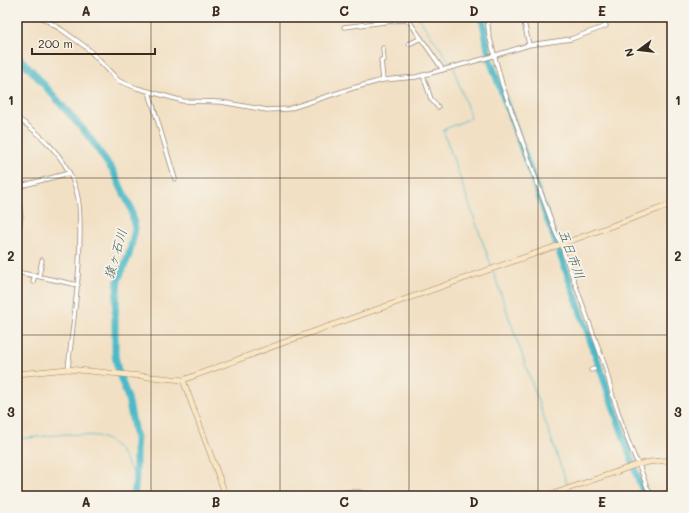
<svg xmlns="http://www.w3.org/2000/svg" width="689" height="513" font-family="Mali,'Klee One',sans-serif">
<rect width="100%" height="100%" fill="#f7f3e8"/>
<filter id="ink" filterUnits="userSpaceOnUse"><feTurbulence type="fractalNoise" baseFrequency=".025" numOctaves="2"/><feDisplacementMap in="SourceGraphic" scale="8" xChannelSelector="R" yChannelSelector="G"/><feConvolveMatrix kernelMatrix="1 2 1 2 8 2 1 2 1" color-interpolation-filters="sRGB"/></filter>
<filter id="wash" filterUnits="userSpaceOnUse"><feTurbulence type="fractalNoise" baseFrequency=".012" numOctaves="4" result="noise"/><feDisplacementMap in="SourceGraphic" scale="16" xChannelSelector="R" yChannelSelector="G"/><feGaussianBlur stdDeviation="0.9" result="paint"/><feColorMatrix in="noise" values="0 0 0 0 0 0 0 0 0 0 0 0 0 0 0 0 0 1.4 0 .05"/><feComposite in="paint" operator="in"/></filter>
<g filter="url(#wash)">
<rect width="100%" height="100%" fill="#f2e0c4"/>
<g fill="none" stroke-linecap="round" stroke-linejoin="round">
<!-- stream -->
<path stroke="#4cb9c7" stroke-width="1" d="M418 17 452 65
M454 68 456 76 471 118 443 130 492 268
M493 271 568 487
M17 439 66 434 97 436 108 440 118 448 136 478
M569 490 571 496"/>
<!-- river -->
<path stroke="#4cb9c7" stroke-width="7" d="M482 17 490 60 496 76 574 293 637 475 645 496
M17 56 32 71 87 134 113 171 131 208 135 229 129 255 118 280 115 316V355L118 371 128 398 136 438V478L134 496"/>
</g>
</g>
<g filter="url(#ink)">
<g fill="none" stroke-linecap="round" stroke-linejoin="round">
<!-- street casing -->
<g stroke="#968571" stroke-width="5">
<path id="street" d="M41 17 62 30 87 48 119 81 137 88 183 101 221 102 267 110 288 109 353 88 383 80 416 77 483 59 529 45 571 39 606 26 603 17
M487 17 489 35 502 84 537 182 555 231 561 244 565 256 605 366 613 397 628 441 635 458 639 465 647 487 652 496
M523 17 529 45
M344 27 401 20 409 21 443 70
M409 44 421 38
M383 48 384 60H381L383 80
M423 75 431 99 438 107
M149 92 175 179
M17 118C40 133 63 155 73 181 80 197 80 215 80 232 80 278 73 323 68 369
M17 185 21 217 17 244
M17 187 69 173
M17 272 78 285
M39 276 42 260
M33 282 35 275
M591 370 594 369
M346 492H360"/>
</g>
<!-- secondary casing -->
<g stroke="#968571" stroke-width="6">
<path id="secondary" d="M17 374 68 369 183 380 304 335 551 248 672 204
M183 380 226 496
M547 496 636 465 649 462 672 460"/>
</g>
<!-- street -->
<use href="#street" stroke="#fff" stroke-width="3.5"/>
<!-- secondary -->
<use href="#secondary" stroke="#fbe6c4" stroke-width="5"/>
</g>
</g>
<!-- grid -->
<path fill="none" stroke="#3b2a1e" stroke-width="1" stroke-opacity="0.55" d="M151 17V496M280 17V496M409 17V496M538 17V496M17 178H672M17 335H672"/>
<g text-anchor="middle" stroke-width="3.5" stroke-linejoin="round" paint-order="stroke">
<!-- water labels -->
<g font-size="13" font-style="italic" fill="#415c59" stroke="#f7f3e8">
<text transform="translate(115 254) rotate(-74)" y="5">猿ヶ石川</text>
<text transform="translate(572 254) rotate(70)" y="5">五日市川</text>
</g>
</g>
<!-- margin -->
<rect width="689" height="513" fill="none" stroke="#f7f3e8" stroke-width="44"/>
<!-- north arrow -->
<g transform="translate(639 50) rotate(255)" stroke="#f7f3e8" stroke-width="3" paint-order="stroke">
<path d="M0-3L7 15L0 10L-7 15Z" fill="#3b2a1e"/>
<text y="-6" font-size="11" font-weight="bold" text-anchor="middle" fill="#3b2a1e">N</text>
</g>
<!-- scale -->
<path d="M32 48v6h123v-6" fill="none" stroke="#3b2a1e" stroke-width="2"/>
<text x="38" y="48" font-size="12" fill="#3b2a1e" stroke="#f7f3e8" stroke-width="3" paint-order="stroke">200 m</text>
<rect x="22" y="22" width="645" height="469" fill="none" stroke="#3b2a1e" stroke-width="1.5"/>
<g font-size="13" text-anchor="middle" font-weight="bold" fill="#3b2a1e">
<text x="86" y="16">A</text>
<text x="216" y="16">B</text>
<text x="344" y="16">C</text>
<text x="474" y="16">D</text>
<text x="602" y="16">E</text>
<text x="11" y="105">1</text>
<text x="678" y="105">1</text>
<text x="11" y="261">2</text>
<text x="678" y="261">2</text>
<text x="11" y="417">3</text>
<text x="678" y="417">3</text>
<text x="86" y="507">A</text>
<text x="216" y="507">B</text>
<text x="344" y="507">C</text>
<text x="474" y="507">D</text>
<text x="602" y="507">E</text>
</g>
</svg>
